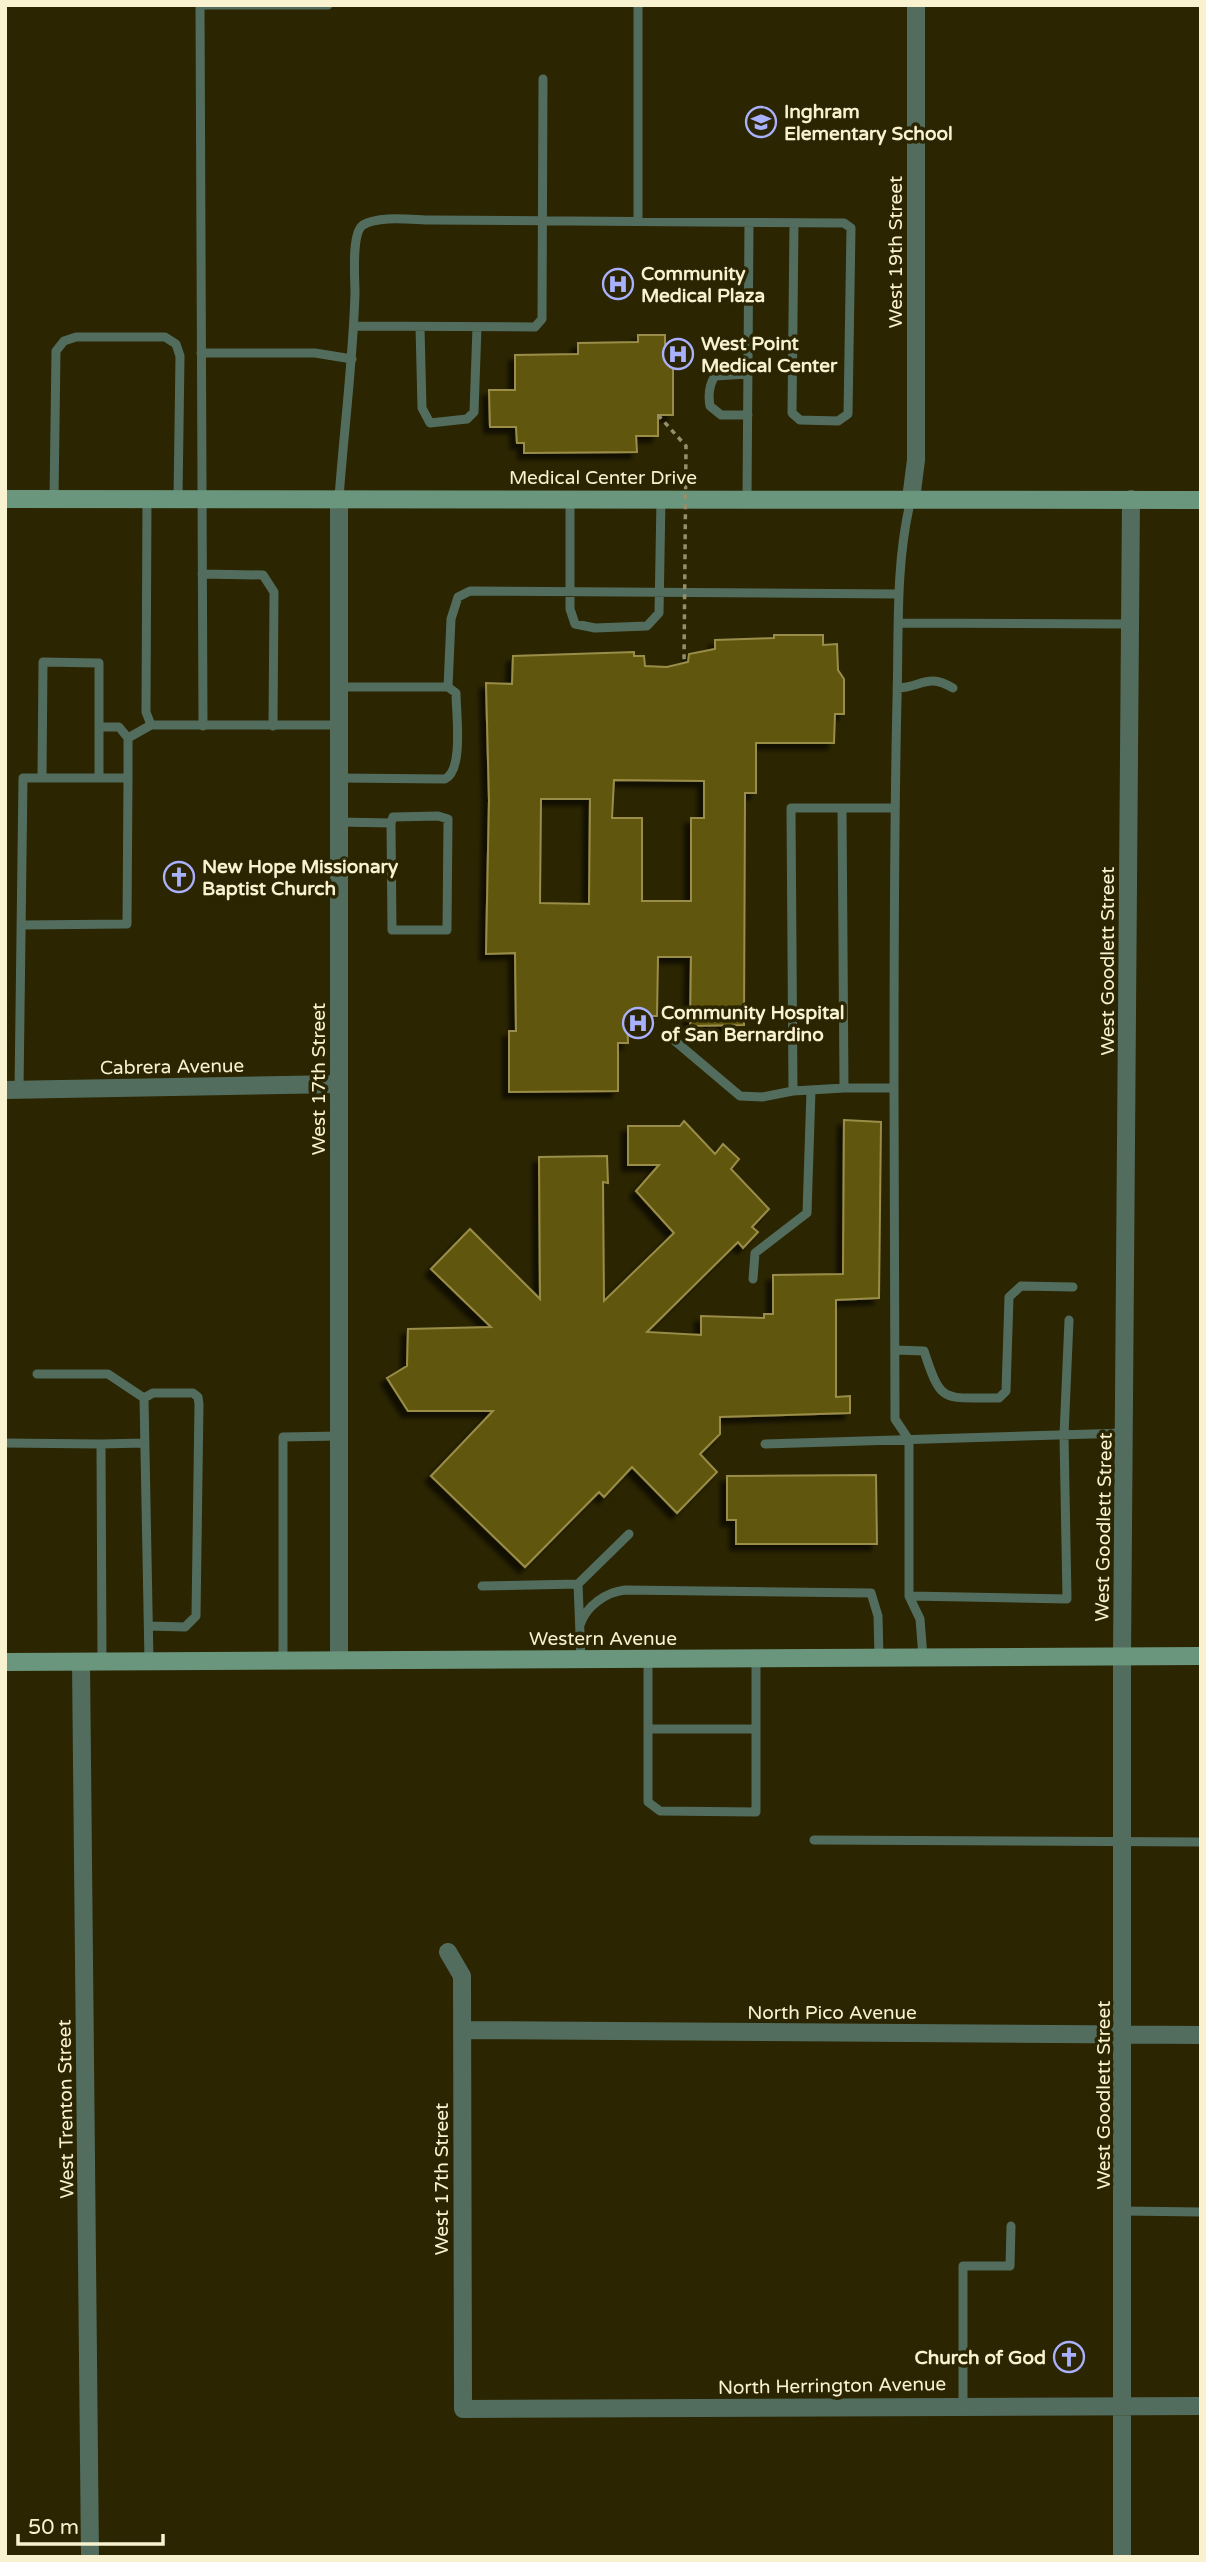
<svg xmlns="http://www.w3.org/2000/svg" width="1206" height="2562" font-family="'Varela Round',sans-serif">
<defs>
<filter id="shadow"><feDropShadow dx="-6" dy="6" stdDeviation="2" flood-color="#0009"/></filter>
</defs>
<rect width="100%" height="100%" fill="#2b2501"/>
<!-- building -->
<path fill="#615609" stroke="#998d4a" stroke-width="2" fill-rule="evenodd" filter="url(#shadow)" d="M638 335H665V344H673V415H658V436H636L637 452 524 453V443H517L516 427H490L489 390H515V355L578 354V343L638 342Z
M774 635H823V645L837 644 838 670 844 679V714H835L834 743H756V793H745L744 1025 690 1026 691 957H658L657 1016H627L628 1043H618V1091L509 1092V1031H516L515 953 486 954 489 800 486 683 512 684 513 656 634 652V656H644L645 666 667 667 688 662 689 654 715 649V640L774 638ZM614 780 704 781V818H691V901H642V818H612ZM541 799H590L589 904 540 903Z
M844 1120 881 1122 879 1298 836 1300V1397L850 1396V1413L720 1417V1434L700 1454 717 1472 677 1513 632 1467 604 1497 599 1492 525 1567 431 1476 493 1411H408L387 1378 407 1366 408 1329 491 1327 431 1269 470 1229 540 1299 539 1157 607 1156 608 1183 603 1182 604 1301 674 1233 636 1191 659 1165H628V1126H680L684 1121 715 1154 723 1144 739 1159 731 1169 769 1209 752 1227 758 1232 743 1248 738 1242 647 1332 701 1335V1316L764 1318V1314H773V1275L843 1274Z
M876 1475 877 1544H736V1520H727V1476Z"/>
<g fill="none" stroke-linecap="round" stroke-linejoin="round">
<!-- lane -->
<path stroke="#526d5e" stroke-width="9" d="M638 221V5
M354 326 535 327 542 319 543 79
M420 327 422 408 430 423 467 419 474 412 477 327
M201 353H315L352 359
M748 415H721L710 406C708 395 709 385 715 376L748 374
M147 498 146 712 151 725H339
M339 498C344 429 353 361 355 293 355 279 351 233 363 225 380 215 413 220 432 220L844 223 851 228 848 414 838 421 800 420 792 413 794 223
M747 498 749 223
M54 499 56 351 64 341 76 337H165L176 344 180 356 178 498
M570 499V609L575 624 595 628 647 626 659 613 661 499
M202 574 263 575 274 592 273 726
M899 623 1130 624
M339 687H448L456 693C456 713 464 770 445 779L339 778
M448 687 451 619 458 597 470 591 899 594
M897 688C921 688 927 672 953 688
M203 726 200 5H328
M99 727H119L128 738
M42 778 43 662 99 663V778
M128 778V738L151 725
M842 808H791L793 1091 844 1088
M894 808H842L844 1088H894C894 959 894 829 897 700 899 633 895 564 911 499
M339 822 391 823 393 817 438 816 448 819 447 930H392L391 823
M669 1036 740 1096 762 1097 793 1091
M894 1088 895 1419 909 1440V1596L920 1619 923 1657
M19 1090 23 778H128L127 924 21 925
M753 1279 755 1253 807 1213 811 1090
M895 1350 924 1351C942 1406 943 1397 999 1398L1006 1391 1009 1297 1021 1286 1073 1287
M37 1374H108L144 1398
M144 1398 153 1393H193L198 1397 199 1404 196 1616 185 1627 150 1626
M144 1398 149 1661
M5 1443 101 1444 102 1661
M101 1444 144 1443
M765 1444 1125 1433
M578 1584 629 1534
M482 1586 578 1584 581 1659
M909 1596 1067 1599 1064 1435 1069 1320
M580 1625C586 1606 606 1592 625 1590L871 1593 878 1616 879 1657
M648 1659V1802L660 1811 756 1812V1658
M283 1661V1437L339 1436
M648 1729H756
M814 1840 1201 1842
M1123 2211 1201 2212
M963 2405V2266H1010L1011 2226"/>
<!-- street -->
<path stroke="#526d5e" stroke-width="18" d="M911 499 916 460V5
M5 1090 339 1084
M339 1660V498
M81 1662 90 2557
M448 1952 462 1976 463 2409 1201 2406
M462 2030 1201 2035
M1122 2557V1656L1131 499"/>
<!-- secondary -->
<path stroke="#69967d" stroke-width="18" d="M5 499 1201 500
M5 1662 1201 1656"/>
<!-- path-bridge -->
<path stroke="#958f6c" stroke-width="3.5" stroke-dasharray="5 5" stroke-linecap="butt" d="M658 415 686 446 684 663"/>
</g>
<!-- icons -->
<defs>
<g id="school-ring" transform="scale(1.575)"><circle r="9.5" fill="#2b2501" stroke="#a9b0fc" stroke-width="1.5"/><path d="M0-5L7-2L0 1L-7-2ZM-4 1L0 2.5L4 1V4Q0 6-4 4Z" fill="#a9b0fc"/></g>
<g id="hospital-ring" transform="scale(1.575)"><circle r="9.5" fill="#2b2501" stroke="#a9b0fc" stroke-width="1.5"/><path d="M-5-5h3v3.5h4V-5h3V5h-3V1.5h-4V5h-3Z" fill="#a9b0fc"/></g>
<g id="church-ring" transform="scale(1.575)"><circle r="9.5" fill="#2b2501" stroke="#a9b0fc" stroke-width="1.5"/><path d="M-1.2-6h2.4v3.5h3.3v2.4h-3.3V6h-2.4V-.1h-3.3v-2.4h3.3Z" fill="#a9b0fc"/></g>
</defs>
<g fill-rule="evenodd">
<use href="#school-ring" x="761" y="122"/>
<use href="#hospital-ring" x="618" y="284"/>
<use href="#hospital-ring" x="678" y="354"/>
<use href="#church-ring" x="179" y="877"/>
<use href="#hospital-ring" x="638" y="1023"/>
<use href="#church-ring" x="1069" y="2357"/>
</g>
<g text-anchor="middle" stroke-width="7" stroke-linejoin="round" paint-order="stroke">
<!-- poi labels -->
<g font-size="19" font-weight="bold" fill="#f8f2d0" stroke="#2b2501" text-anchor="start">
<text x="784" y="118">Inghram<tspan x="784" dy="22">Elementary School</tspan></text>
<text x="641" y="280">Community<tspan x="641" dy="22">Medical Plaza</tspan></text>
<text x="701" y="350">West Point<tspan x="701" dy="22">Medical Center</tspan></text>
<text x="202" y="873">New Hope Missionary<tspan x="202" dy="22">Baptist Church</tspan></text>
<text x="661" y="1019">Community Hospital<tspan x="661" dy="22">of San Bernardino</tspan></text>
<text x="1046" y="2364" text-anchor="end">Church of God</text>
</g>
<!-- street labels -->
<g font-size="19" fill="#f8f2d0" stroke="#2b2501">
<text transform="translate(895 252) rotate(-90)" y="7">West 19th Street</text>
<text x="603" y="484">Medical Center Drive</text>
<text transform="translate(1107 961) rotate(-90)" y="7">West Goodlett Street</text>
<text transform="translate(172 1066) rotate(-1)" y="7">Cabrera Avenue</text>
<text transform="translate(318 1079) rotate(-90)" y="7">West 17th Street</text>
<text transform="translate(1103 1527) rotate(-89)" y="7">West Goodlett Street</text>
<text x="603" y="1645">Western Avenue</text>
<text x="832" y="2019">North Pico Avenue</text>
<text transform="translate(1103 2095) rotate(-90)" y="7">West Goodlett Street</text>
<text transform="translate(65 2109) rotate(-91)" y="7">West Trenton Street</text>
<text transform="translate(441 2179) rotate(-90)" y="7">West 17th Street</text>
<text transform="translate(832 2385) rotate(-1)" y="7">North Herrington Avenue</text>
</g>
</g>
<!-- border -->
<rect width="1206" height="2562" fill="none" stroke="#f8f2d0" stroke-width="14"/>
<!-- scale -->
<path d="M18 2534v10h145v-10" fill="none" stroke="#f8f2d0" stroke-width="3.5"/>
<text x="28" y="2534" font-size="21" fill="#f8f2d0" stroke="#2b2501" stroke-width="5" paint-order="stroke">50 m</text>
</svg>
